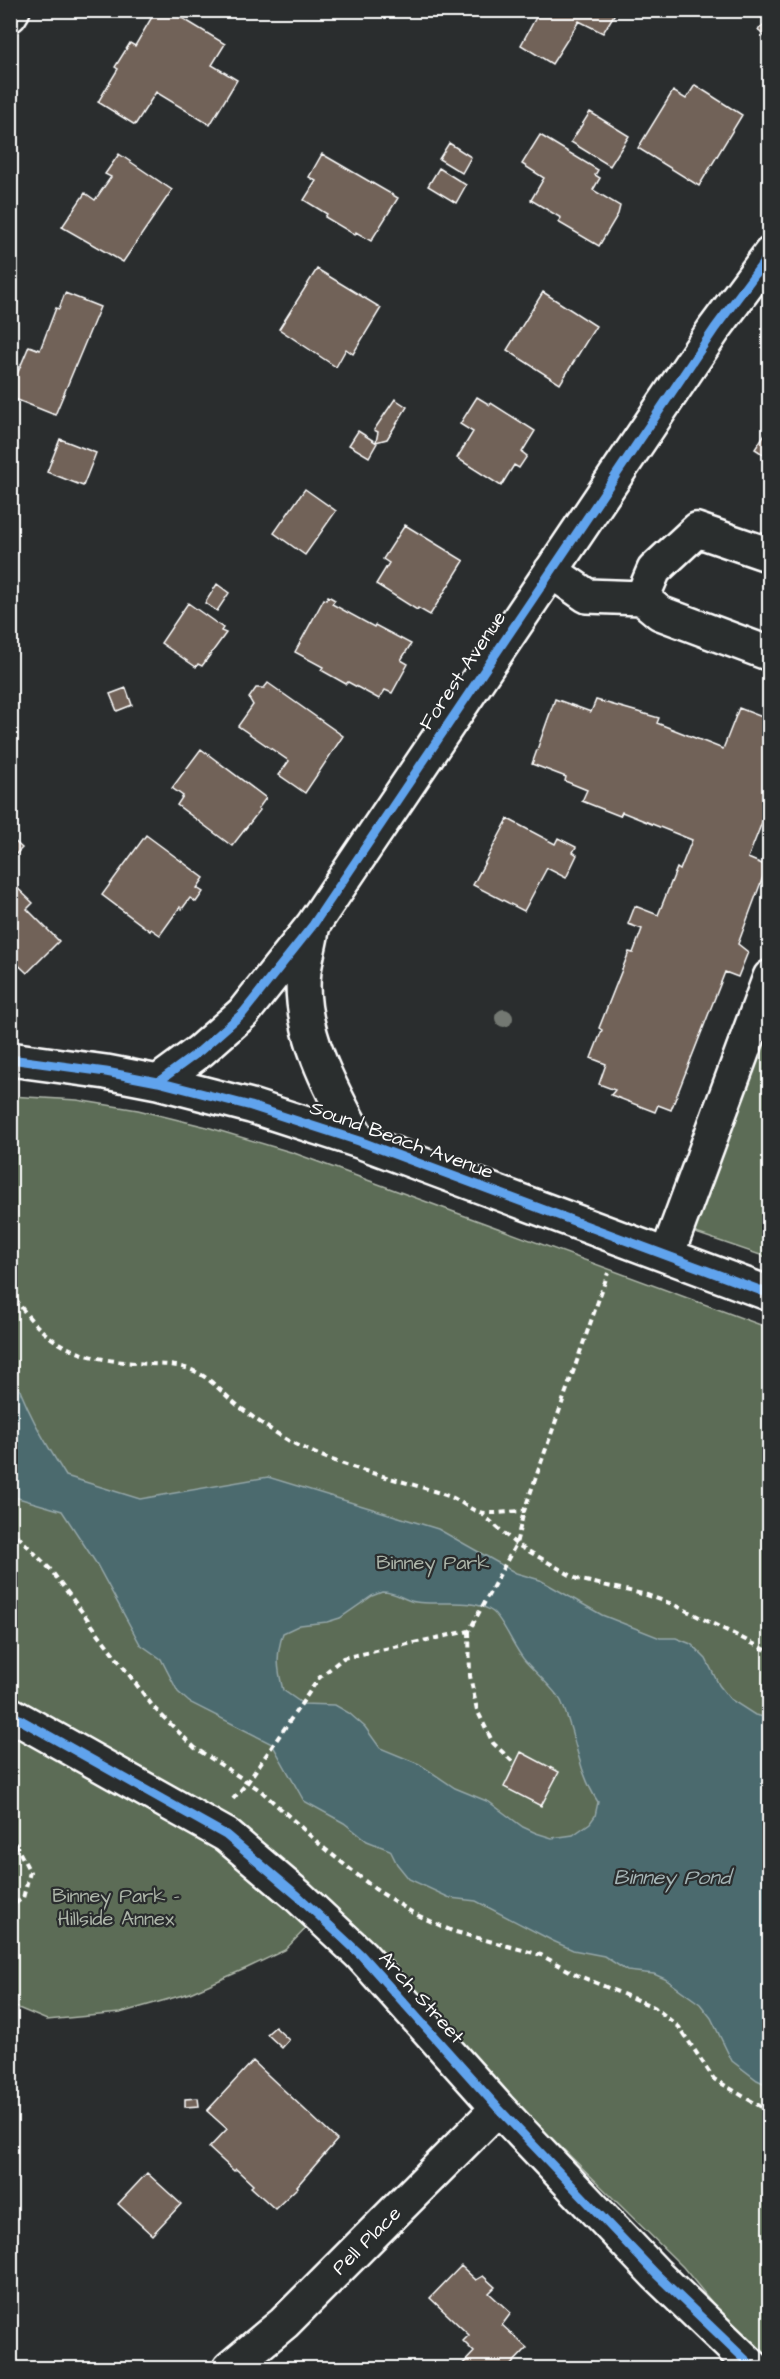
<svg xmlns="http://www.w3.org/2000/svg" width="780" height="2379" font-family="'Architects Daughter',sans-serif">
<rect width="100%" height="100%" fill="#2a2d2e"/>
<filter id="ink" filterUnits="userSpaceOnUse"><feTurbulence type="fractalNoise" baseFrequency=".0167" numOctaves="2"/><feDisplacementMap in="SourceGraphic" scale="12" xChannelSelector="R" yChannelSelector="G"/><feConvolveMatrix kernelMatrix="1 2 1 2 8 2 1 2 1" color-interpolation-filters="sRGB"/></filter>
<g filter="url(#ink)">
<!-- green -->
<path fill="#5c6c56" stroke="#aeb6aa" stroke-width="1.5" d="M769 1020V1258L690 1231Z
M10 1096 77 1100 138 1110 207 1127 294 1153 769 1328V2361L736 2332 683 2267 503 2090 316 1895 11 1702Z
M10 1728 215 1843 311 1923 285 1950 247 1968 190 1993 120 2013 47 2020 11 2005Z"/>
<!-- water -->
<path fill="#4c6b6e" stroke="#94a6a8" stroke-width="1.5" fill-rule="evenodd" d="M11 1365C23 1405 44 1441 66 1476L140 1499 268 1477 438 1529 516 1573 540 1580 602 1615 660 1638H676L691 1644 706 1659 719 1685 730 1699 755 1715 769 1718V2086L757 2080 732 2061 711 2018 700 2004 665 1979 654 1974 627 1971 604 1956 573 1950 553 1941 476 1901 450 1898 409 1879 397 1864 390 1850 367 1841 344 1823 304 1801 272 1744 189 1702 178 1692 161 1659 140 1644 96 1563 62 1511 11 1496ZM382 1592C398 1592 404 1601 416 1602 439 1606 473 1597 493 1612 504 1621 514 1649 526 1662 534 1671 559 1694 562 1703 576 1736 578 1772 598 1802L595 1816 590 1823 573 1835 552 1838 536 1833 523 1827 489 1802 455 1788 419 1764 380 1748 365 1727 349 1713 335 1705 303 1704 283 1690C277 1667 276 1655 283 1633L300 1625 327 1622 340 1618 372 1596Z"/>
<!-- building -->
<path fill="#716258" stroke="#fff" stroke-width="1.5" d="M156 10H169L225 44 212 65 237 80 210 125 156 92 135 125 98 102 118 69 115 67 130 43 135 46Z
M540 10H617L603 33 579 21 552 64 521 45Z
M770 19V42L758 30Z
M695 85 742 115 699 186 638 148 673 91 686 99Z
M590 112 629 136 610 166 571 142Z
M540 135 598 170 595 175 600 178 593 190 620 206 618 214 599 246 558 222 561 218 531 200 544 178 522 164Z
M449 143 471 157 462 173 439 159Z
M119 154 172 190 123 262 62 227 85 193 95 200 111 177 105 174Z
M322 154 398 198 371 241 356 232 355 235 325 217 327 214 304 200 316 181 309 177Z
M439 168 466 185 456 203 428 186Z
M317 269 381 308 353 354 346 349 336 367 279 329Z
M543 292 596 326 560 384 507 350Z
M65 293 100 307 55 415 10 397V391L29 346 40 350 56 308 59 309Z
M477 397 490 405 491 403 535 431 522 452 527 456 519 468 514 465 501 486 457 458 473 432 460 424Z
M395 399 407 407 387 439 376 442 378 432 374 430Z
M770 426V461L769 458 755 449Z
M358 431 377 443 369 457 349 445Z
M60 439 96 453 83 486 47 472Z
M305 489 336 511 305 555 274 533Z
M405 525 464 561 430 615 418 608 417 610 376 584 389 563 383 559Z
M217 584 229 593 217 611 205 603Z
M328 596 335 600 332 604 374 627 375 625 411 644 401 660 408 664 392 693 385 690 379 699 348 682 346 684 321 670 323 667 295 652 324 599 326 600Z
M188 603 223 628 221 631 226 633 202 666 198 664 196 667 161 643Z
M268 683 343 736 305 793 279 775 289 761 238 726 253 705 249 698 256 688H264Z
M126 688 132 705 117 711 110 694Z
M555 699 591 712 596 700 659 718 657 723 723 749 739 708 770 720V802L748 858 767 866 738 944 748 952 738 977 725 972 671 1110 658 1105 655 1112 611 1095 615 1090 599 1084 606 1064 591 1058 602 1030 599 1028 629 952 633 953 642 929 628 924 635 906 658 915 677 868 680 870 692 840 622 812 620 816 582 801 587 790 565 781 566 777 532 764Z
M201 749 266 798 258 809 260 810 232 846 177 805 183 796 172 788Z
M508 819 555 844 558 838 576 847 573 852 577 855 566 878 547 868 524 911 473 885Z
M146 835 204 878 197 888 203 892 196 902 190 898 182 909 180 907 160 935 151 929 150 931 102 895Z
M10 837 22 848 10 860Z
M10 881 33 903 27 909 59 941 27 973 10 957Z
M521 1752 559 1772 541 1806 504 1787Z
M275 2027 289 2040 282 2048 267 2034Z
M253 2061 337 2140 297 2186 298 2187 275 2209 251 2187 253 2185 236 2169 234 2171 209 2148 227 2129 207 2111Z
M198 2098 199 2106 185 2107V2099Z
M147 2173 181 2204 152 2235 118 2204Z
M461 2266 476 2280 483 2276 495 2287 489 2293 511 2313 502 2325 527 2348 508 2368H459L474 2352 463 2341 469 2335 430 2298Z"/>
<g fill="none" stroke-linecap="round" stroke-linejoin="round">
<!-- minor casing -->
<g stroke="#fff" stroke-width="38">
<path id="minor" d="M10 15 13 10
M551 571 587 596 642 598 660 613 770 654
M642 598 654 570 697 530 770 555
M312 930C310 943 306 957 304 971 297 1029 332 1092 359 1141
M10 1059 106 1072 158 1082 251 1106 359 1141 770 1294
M158 1082 200 1051 243 1013 313 925 715 328 770 254
M667 1255 770 977
M10 1714 226 1835 298 1896 361 1955 498 2108 656 2274 754 2368
M230 2368 284 2323 498 2108"/>
</g>
<!-- path -->
<path stroke="#fff" stroke-width="4" stroke-dasharray="6 4.5" stroke-linecap="butt" d="M10 1289C40 1343 76 1359 136 1363 155 1365 176 1363 194 1371 208 1377 218 1388 229 1398 245 1412 263 1425 281 1436 333 1468 394 1476 451 1497 460 1501 469 1509 479 1512 492 1515 511 1511 524 1511L608 1273
M10 1302 17 1301
M480 1512 516 1544 577 1579 647 1595 675 1605 770 1652
M10 1528 50 1569 154 1708 195 1748 260 1790 325 1849 375 1889 413 1913 452 1931 541 1955 577 1975 654 2007 679 2027 714 2079 770 2112
M469 1631 470 1676 477 1710 493 1743 515 1764
M233 1799 247 1783 319 1678 343 1658 469 1631 516 1544 524 1511
M10 1834 30 1872 23 1898 10 1907"/>
<!-- minor -->
<use href="#minor" stroke="#2a2d2e" stroke-width="33"/>
<!-- cycleway casing -->
<g stroke="#2a2d2e" stroke-width="13">
<path id="cycleway" d="M10 1059 106 1072 158 1082 251 1106 359 1141 770 1294
M158 1082 200 1051 243 1013 313 925 715 328 770 254
M10 1714 226 1835 298 1896 361 1955 498 2108 656 2274 754 2368"/>
</g>
<!-- cycleway -->
<use href="#cycleway" stroke="#60a3ed" stroke-width="9"/>
</g>
<!-- trees -->
<circle fill="#737872" cx="504" cy="1018" r="9"/>
</g>
<g text-anchor="middle" stroke-width="4.5" stroke-linejoin="round" paint-order="stroke">
<!-- street labels -->
<g font-size="20" fill="#fff" stroke="#2a2d2e">
<text transform="translate(462 670) rotate(-56)" y="7">Forest Avenue</text>
<text transform="translate(402 1139) rotate(20)" y="7">Sound Beach Avenue</text>
<text transform="translate(422 1997) rotate(48)" y="7">Arch Street</text>
<text transform="translate(366 2240) rotate(-45)" y="7">Pell Place</text>
</g>
<!-- park labels -->
<g font-size="20" fill="#aeb6aa" stroke="#2a2d2e">
<text x="433" y="1569">Binney Park</text>
<text x="116" y="1902">Binney Park -<tspan x="116" dy="23">Hillside Annex</tspan></text>
</g>
<!-- water labels -->
<g font-size="21" font-style="italic" fill="#a6b5b6" stroke="#2a2d2e">
<text x="672" y="1884">Binney Pond</text>
</g>
</g>
<!-- margin -->
<rect width="780" height="2379" fill="none" stroke="#2a2d2e" stroke-width="36"/>
<rect x="18" y="18" width="744" height="2343" fill="none" stroke="#fff" stroke-width="2" filter="url(#ink)"/>
</svg>
